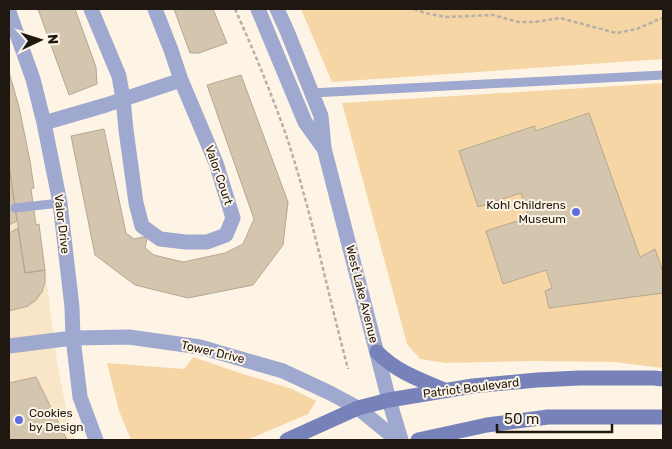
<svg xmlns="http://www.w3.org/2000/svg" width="672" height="449" font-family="Rubik,sans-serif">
<rect width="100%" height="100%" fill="#fdf4e6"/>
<!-- built -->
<path fill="#f9e5c7" d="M9 165 25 273 45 270 57 361 67 414 76 440H9Z"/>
<!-- green -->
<path fill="#f6d6a4" d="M301 9H663V59L332 82Z
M663 83V368L614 362 532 361 445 363 420 359 407 344 342 103Z
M193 357 240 373 292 389 316 401 308 414 247 440H131L119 411 107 363 184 369Z"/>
<!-- building -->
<path fill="#d4c5ae" stroke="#b6a791" d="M38 9H75L96 67 97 84 69 95Z
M174 9H213L227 43 199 53H190Z
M9 72 19 107 30 161 34 188 31 189 36 225 39 224 45 270 25 273 9 165Z
M241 75 288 202 283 245 253 285 188 298 135 285 95 255 71 136 104 129 126 233 134 239 142 237 147 238 145 248 154 255 183 262 225 253 243 244 254 219 207 85Z
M589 113 640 257 655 249 663 272V293L549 308 545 291 552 288 546 270 503 284 486 231 529 217 521 193 478 207 459 151 535 126V131Z
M9 165 17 221 9 225Z
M18 228 25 273 45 270V282L42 292 36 300 28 306 9 311V233Z
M36 377 67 440H9V383Z"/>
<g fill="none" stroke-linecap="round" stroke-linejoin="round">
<!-- path -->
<path stroke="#b8b0a4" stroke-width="2.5" stroke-dasharray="4 2.5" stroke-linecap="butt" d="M235 9C253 49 270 90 285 132 311 209 327 290 348 369
M414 9 425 13 445 17 493 15 518 22H535L560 18 616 33 637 29 657 20 663 18"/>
<!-- service -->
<path stroke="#9fa8ce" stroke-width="9" d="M311 93 663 75
M15 208 60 203"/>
<!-- minor -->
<path stroke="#9fa8ce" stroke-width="15" d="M91 9 119 76 123 99 126 130 136 203 142 226 160 239 186 242H207L226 235 233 218 216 163 181 80 171 50 155 9
M9 12 33 79 44 123 60 203 72 307 73 338 80 397 96 440
M44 123 106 105 181 80
M9 346 73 338 129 337 200 347 283 371 330 393 358 408 397 440"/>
<!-- tertiary -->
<path stroke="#9fa8ce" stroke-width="15" d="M258 9 305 122 323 147
M277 9 287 31 321 116 324 148 389 400 401 440"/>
<!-- secondary -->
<path stroke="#7682b9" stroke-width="15" d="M377 352C397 372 418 379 444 390
M287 440 358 408 389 400 473 386 537 380 580 378H654L663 379
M418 440 487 425 548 417H663"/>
</g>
<!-- markers -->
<g fill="#5f6be3" stroke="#fdf4e6" stroke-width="2">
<circle cx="576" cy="212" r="5"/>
<circle cx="19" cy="420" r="5"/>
</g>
<g text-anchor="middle" stroke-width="4" stroke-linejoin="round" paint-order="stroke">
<!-- street labels -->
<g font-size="12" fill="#1e1810" stroke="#fdf4e6">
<text transform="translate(219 175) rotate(71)" y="4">Valor Court</text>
<text transform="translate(62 224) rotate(83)" y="4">Valor Drive</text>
<text transform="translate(362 294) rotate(76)" y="4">West Lake Avenue</text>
<text transform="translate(213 352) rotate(13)" y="4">Tower Drive</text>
<text transform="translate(471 388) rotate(-7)" y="4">Patriot Boulevard</text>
</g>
<!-- poi labels -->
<g font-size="12" fill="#1e1810" stroke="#fdf4e6" text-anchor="end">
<text x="566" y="209">Kohl Childrens<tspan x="566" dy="14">Museum</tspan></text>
<text x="29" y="417" text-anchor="start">Cookies<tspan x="29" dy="14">by Design</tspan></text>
</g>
</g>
<!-- border -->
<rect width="672" height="449" fill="none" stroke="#1e1810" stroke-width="20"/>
<!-- north arrow -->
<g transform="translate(40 40) rotate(86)" stroke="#fdf4e6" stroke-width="4" paint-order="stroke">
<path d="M0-4L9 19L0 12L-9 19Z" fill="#1e1810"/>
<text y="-8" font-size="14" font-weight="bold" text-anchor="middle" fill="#1e1810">N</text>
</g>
<!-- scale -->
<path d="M497 424v8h115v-8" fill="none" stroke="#1e1810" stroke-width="2.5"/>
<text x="504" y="424" font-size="15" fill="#1e1810" stroke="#fdf4e6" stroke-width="4" paint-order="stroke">50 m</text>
</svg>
